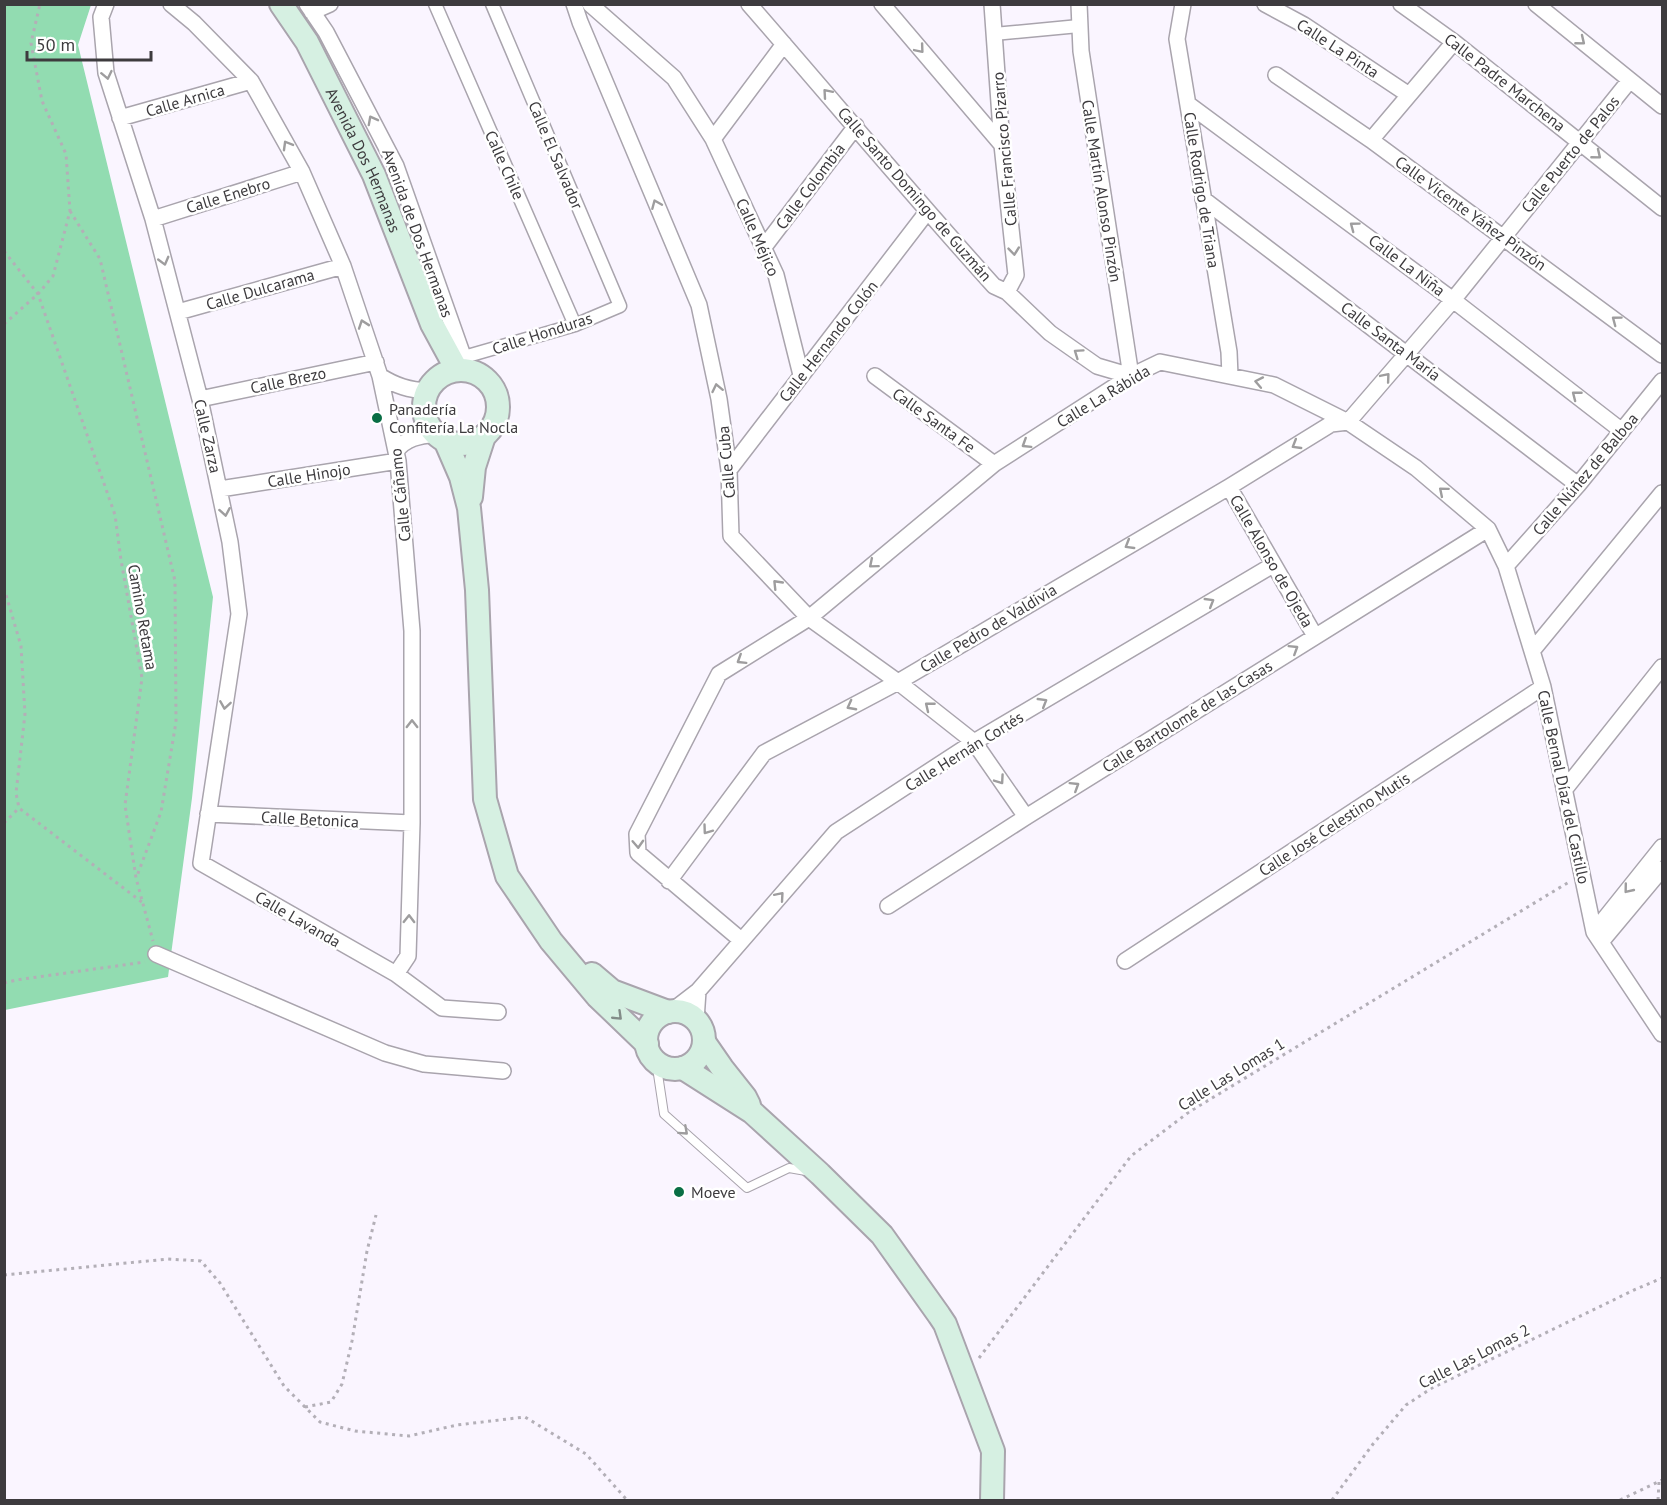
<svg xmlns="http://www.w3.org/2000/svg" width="1667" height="1505" font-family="'PT Sans',sans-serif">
<rect width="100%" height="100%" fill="#faf5ff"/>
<!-- green -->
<path fill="#92dcb1" d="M5 5H91L78 45 213 597 192 798 168 977 5 1010Z"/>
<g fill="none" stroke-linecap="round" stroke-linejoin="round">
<!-- service casing -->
<g stroke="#a9a4ad" stroke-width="10">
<path id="service" d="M656 1061 664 1114 747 1188 789 1168 806 1171"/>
</g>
<!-- pedestrian casing -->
<g stroke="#a9a4ad" stroke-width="15">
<path id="pedestrian" d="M435 4 575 325
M994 34 1079 26
M464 357 575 325 620 306 492 4"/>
</g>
<!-- minor casing -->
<g stroke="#a9a4ad" stroke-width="18">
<path id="minor" d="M106 4 101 17 106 73 153 219 200 399 230 542 239 614 201 863 396 974 442 1008 498 1012
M171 4 194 23 251 81 302 172 343 266 380 376 398 461 412 631V823L408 956 396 974
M307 4 326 32 396 166 468 370
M574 4 580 22 699 305 719 399 729 470 731 536 809 618 898 682 974 742 1026 817
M590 4 674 78 713 139 776 275 801 375
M749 4C831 98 911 194 994 286L1007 292 1050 333 1097 366 1131 376 1081 51 1079 4
M882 4 1002 145
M992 4 1002 145 1016 275 1007 292
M1183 4 1177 39 1229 352 1230 376
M1265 4 1304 25 1409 95
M1401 4 1454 42 1662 208
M1536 4 1662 106
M312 12 330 4
M1276 75 1371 140 1662 355
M1188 104 1453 300 1622 431
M120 118 251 81
M713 139 784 44
M1371 140 1454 42
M1203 199 1578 485
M153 219 302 172
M764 247 856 126
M178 312 343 266
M380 376C396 386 409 390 428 391
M875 376 994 464
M200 399 376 362
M396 451C406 438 419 436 436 434
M729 470 927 212
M1229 487 1315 636
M220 489 398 461
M1506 566 1578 485 1662 381
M1532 651 1662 493
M1565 789 1662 667
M208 814 412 823
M669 881 764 753 898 682 1229 487 1331 424 1348 422 1453 300 1630 80
M888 906 1026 817 1488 529
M1594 932 1662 847
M741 940 638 853 637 834 719 674 809 618 994 464 1131 376 1160 362 1274 385 1348 422 1416 468 1488 529 1506 566 1543 687 1594 932 1662 1034
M1601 942 1662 869
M156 954 385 1053 424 1064 503 1071
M1125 961 1543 687
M672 1011 698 991 836 832 974 742 1273 565
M696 1020 698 991"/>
</g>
<!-- secondary casing -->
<g stroke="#a9a4ad" stroke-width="26">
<g id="secondary">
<path id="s1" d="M281 4 307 42 374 175 432 324 457 370"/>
<circle cx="461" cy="407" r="37"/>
<path d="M445 440 461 477 469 508 477 590 485 799 507 876 551 941 597 996 647 1044"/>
<path d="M471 497 474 467 484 436"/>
<path d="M592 974 612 991 668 1012"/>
<circle cx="675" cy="1040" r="29"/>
<path d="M704 1042 722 1068 745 1097 749 1105"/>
<path d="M683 1068 752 1112 820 1174 882 1235 939 1315 945 1324 993 1451 992 1500"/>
</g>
</g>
<!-- path -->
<path stroke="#b3afb7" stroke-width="3" stroke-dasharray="3 4.5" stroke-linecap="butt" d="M70 211 100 259 175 581 176 722 161 812 137 876
M4 251 38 294 115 515 121 560 142 678 125 805 136 878 153 941
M4 324 38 294 53 276 70 211 66 154 42 101 31 43 40 4
M4 588 21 646 25 714 16 793 19 808 143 903
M4 823 19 808
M4 983 16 980 145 962
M4 1275 168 1259 201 1261 220 1283 284 1386 320 1422 355 1431 409 1436 457 1425 525 1417 586 1454 627 1500
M979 1358 1131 1156 1189 1112 1569 882
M305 1407 331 1402 342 1384 352 1341 367 1251 376 1215
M1332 1500 1373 1444 1406 1405 1432 1388 1634 1290 1662 1278
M1620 1500 1662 1480
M1658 1500 1659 1482"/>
<!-- service -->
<use href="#service" stroke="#fff" stroke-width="8"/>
<!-- pedestrian -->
<use href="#pedestrian" stroke="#fff" stroke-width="12"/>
<!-- minor -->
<use href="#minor" stroke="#fff" stroke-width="15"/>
<!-- secondary -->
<use href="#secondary" stroke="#d6f0e2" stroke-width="22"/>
</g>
<!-- one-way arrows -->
<defs><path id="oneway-chevron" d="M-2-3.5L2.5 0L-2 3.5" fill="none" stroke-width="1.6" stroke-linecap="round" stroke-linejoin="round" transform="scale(1.5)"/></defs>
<g stroke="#9e9d9e">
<use href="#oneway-chevron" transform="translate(1581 41) rotate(39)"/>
<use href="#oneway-chevron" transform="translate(920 49) rotate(50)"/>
<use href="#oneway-chevron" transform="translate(107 75) rotate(78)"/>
<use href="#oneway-chevron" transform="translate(827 93) rotate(-131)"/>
<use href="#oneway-chevron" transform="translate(372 120) rotate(-118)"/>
<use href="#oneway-chevron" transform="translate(287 145) rotate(-120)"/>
<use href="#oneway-chevron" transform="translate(1597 155) rotate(39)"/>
<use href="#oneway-chevron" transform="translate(656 204) rotate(-113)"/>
<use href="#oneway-chevron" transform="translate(1354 226) rotate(-143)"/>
<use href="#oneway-chevron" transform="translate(1014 251) rotate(84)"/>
<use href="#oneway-chevron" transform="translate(164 261) rotate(75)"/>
<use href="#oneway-chevron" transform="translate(1616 320) rotate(-143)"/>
<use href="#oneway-chevron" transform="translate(363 324) rotate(-109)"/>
<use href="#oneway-chevron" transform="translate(1078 353) rotate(-145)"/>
<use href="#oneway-chevron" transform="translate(1386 377) rotate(-50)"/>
<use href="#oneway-chevron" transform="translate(1259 382) rotate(-169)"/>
<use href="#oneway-chevron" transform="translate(717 388) rotate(-102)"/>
<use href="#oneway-chevron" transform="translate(1576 395) rotate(-142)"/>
<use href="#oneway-chevron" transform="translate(1026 444) rotate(148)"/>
<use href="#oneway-chevron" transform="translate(1296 445) rotate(149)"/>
<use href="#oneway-chevron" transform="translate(1443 491) rotate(-140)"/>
<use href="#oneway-chevron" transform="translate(225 512) rotate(80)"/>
<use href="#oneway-chevron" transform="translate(1129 545) rotate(149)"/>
<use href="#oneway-chevron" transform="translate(873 564) rotate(140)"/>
<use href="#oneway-chevron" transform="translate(777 584) rotate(-134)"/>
<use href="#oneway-chevron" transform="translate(1210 602) rotate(-31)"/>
<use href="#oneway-chevron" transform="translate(1294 649) rotate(-32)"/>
<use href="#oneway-chevron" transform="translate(741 660) rotate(148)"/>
<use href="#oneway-chevron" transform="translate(1043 702) rotate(-31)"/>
<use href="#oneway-chevron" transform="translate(225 705) rotate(99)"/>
<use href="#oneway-chevron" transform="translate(851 706) rotate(152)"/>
<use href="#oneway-chevron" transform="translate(929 706) rotate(-141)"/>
<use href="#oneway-chevron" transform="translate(412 724) rotate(-90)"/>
<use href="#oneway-chevron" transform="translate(1000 780) rotate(55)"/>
<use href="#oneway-chevron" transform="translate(1075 786) rotate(-32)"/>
<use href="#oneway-chevron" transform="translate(707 830) rotate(126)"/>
<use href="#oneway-chevron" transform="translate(638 844) rotate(87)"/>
<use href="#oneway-chevron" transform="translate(1628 889) rotate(129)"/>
<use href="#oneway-chevron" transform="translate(780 896) rotate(-49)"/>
<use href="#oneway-chevron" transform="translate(409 919) rotate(-89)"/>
<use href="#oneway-chevron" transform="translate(684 1131) rotate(42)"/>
</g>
<use stroke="#828c88" href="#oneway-chevron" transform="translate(618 1016) rotate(44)"/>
<!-- markers -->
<g fill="#096e45" stroke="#fff" stroke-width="2">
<circle cx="377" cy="418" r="6"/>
<circle cx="679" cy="1192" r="6"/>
</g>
<g text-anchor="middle" stroke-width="5" stroke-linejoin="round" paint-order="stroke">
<!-- street labels -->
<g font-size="16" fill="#3d3b3e" stroke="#fff">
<text transform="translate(1338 48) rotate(33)" y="6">Calle La Pinta</text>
<text transform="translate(1505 82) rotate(38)" y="6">Calle Padre Marchena</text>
<text transform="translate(185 100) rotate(-16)" y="6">Calle Arnica</text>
<text transform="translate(1004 149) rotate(-95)" y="6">Calle Francisco Pizarro</text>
<text transform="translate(1570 154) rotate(-51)" y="6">Calle Puerto de Palos</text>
<text transform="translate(556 155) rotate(67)" y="6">Calle El Salvador</text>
<text dy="6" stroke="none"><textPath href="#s1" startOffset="177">Avenida Dos Hermanas</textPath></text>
<text transform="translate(505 165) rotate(66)" y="6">Calle Chile</text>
<text transform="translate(810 186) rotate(-53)" y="6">Calle Colombia</text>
<text transform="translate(1202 190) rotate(81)" y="6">Calle Rodrigo de Triana</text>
<text transform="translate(1102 191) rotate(81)" y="6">Calle Martín Alonso Pinzón</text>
<text transform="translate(915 194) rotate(49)" y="6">Calle Santo Domingo de Guzmán</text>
<text transform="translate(228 195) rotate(-17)" y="6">Calle Enebro</text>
<text transform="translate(1471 213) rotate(36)" y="6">Calle Vicente Yáñez Pinzón</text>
<text transform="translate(418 233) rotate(70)" y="6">Avenida de Dos Hermanas</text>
<text transform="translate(758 237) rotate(66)" y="6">Calle Méjico</text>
<text transform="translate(1407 265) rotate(37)" y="6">Calle La Niña</text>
<text transform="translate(260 289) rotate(-16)" y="6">Calle Dulcarama</text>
<text transform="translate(542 333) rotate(-18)" y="6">Calle Honduras</text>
<text transform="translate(828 341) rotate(-52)" y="6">Calle Hernando Colón</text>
<text transform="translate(1391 341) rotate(37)" y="6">Calle Santa María</text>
<text transform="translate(288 380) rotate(-12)" y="6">Calle Brezo</text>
<text transform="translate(1103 396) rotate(-31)" y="6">Calle La Rábida</text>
<text transform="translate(934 420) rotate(36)" y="6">Calle Santa Fe</text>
<text transform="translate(208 436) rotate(77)" y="6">Calle Zarza</text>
<text transform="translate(726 462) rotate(-95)" y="6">Calle Cuba</text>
<text transform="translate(1585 474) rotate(-50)" y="6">Calle Núñez de Balboa</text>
<text transform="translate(309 475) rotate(-9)" y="6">Calle Hinojo</text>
<text transform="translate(400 495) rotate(-96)" y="6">Calle Cáñamo</text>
<text transform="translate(1272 561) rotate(60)" y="6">Calle Alonso de Ojeda</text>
<text transform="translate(143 617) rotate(80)" y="6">Camino Retama</text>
<text transform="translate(988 628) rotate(-31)" y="6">Calle Pedro de Valdivia</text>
<text transform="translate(1187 716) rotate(-32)" y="6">Calle Bartolomé de las Casas</text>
<text transform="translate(964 751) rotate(-32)" y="6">Calle Hernán Cortés</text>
<text transform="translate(1564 787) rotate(78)" y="6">Calle Bernal Díaz del Castillo</text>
<text transform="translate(310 819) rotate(3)" y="6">Calle Betonica</text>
<text transform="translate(1334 824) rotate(-33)" y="6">Calle José Celestino Mutis</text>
<text transform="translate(298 919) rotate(30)" y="6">Calle Lavanda</text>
<text transform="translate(1231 1074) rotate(-32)" y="6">Calle Las Lomas 1</text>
<text transform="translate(1474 1356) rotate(-27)" y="6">Calle Las Lomas 2</text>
</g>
<!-- poi labels -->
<g font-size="16" fill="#3d3b3e" stroke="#fff" text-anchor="start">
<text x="389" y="415">Panadería<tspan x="389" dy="18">Confitería La Nocla</tspan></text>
<text x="691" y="1198">Moeve</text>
</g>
</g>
<!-- border -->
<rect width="1667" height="1505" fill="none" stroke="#3d3b3e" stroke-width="12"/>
<!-- scale -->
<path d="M27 51v9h124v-9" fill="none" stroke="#3d3b3e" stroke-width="3"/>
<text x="36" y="51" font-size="18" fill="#3d3b3e" stroke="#ffffff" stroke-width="4.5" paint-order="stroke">50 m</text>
</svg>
